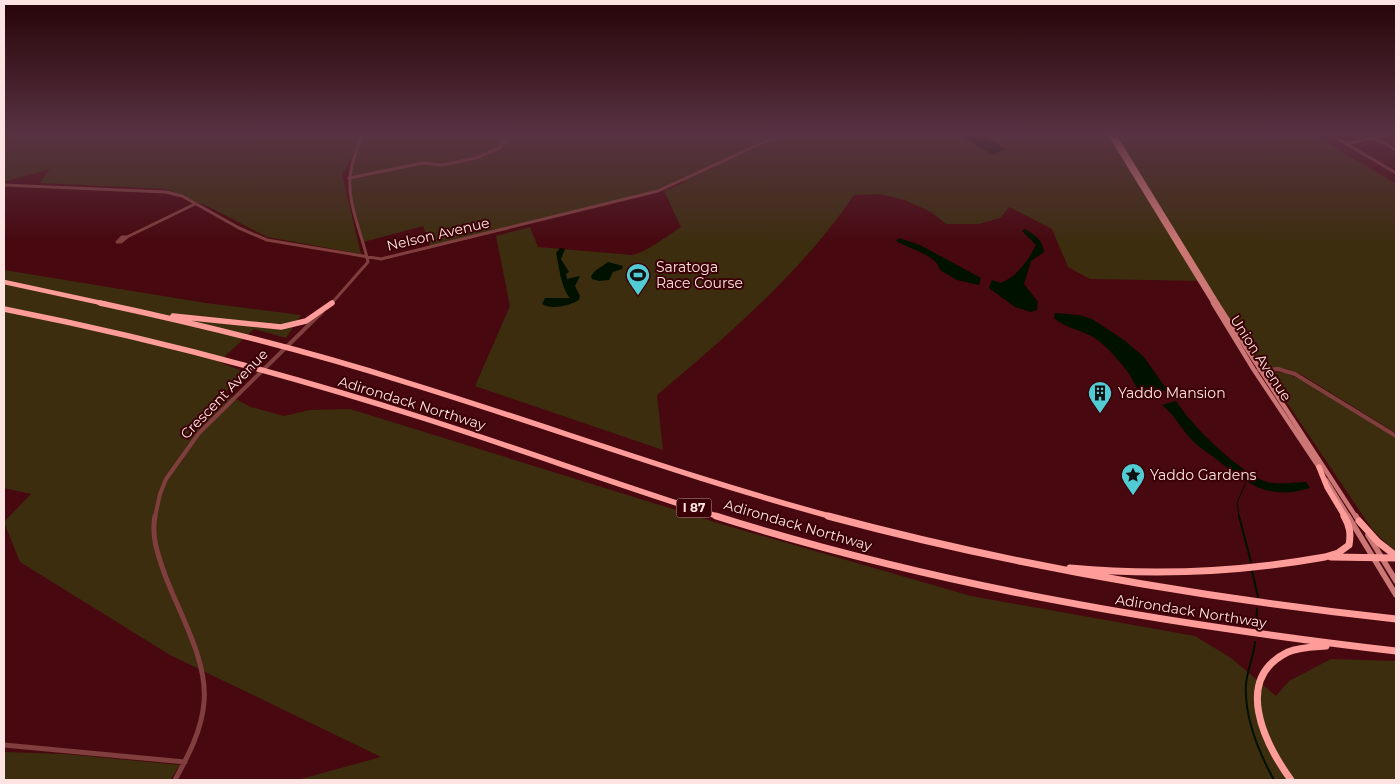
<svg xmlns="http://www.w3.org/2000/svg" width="1400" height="784" font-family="Montserrat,sans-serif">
<rect width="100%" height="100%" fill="#47080f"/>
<!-- green -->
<path fill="#3c2d0f" d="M4 133H1312L1396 184V433L1302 375 1288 369 1266 367 1260 364 1205 281 1090 279 1068 267 1052 229 1009 207 1000 218 979 224H946L931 212 905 200 880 194 854 195C803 271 727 336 657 395L663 450 475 386 510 306 496 236 530 227 538 247 632 255C646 253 668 235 681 227L664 191 685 182 682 179 658 191 431 248 423 226 363 242 352 202 349 173 354 154 342 174 361 254 267 237 213 209 166 189 40 183 50 169 4 182Z
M4 270 206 303 301 315 286 338 254 329 219 362 245 372 224 393 251 407 284 416 310 410 350 409 721 524 971 596 1195 636 1231 658 1276 696 1289 681 1331 659 1396 661V780H297L381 757 170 655 20 562 4 522 31 494 4 488Z
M1274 372 1286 373 1302 380 1396 438V551L1389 546 1372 529 1269 376V373Z
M4 752 65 754 180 765 170 780H4Z"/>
<!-- water -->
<path fill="#010" d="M957 133H978L1006 149 992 155Z
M1025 229C1035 235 1043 240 1044 252L1031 261 1024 284 1038 302 1037 310 1031 312 1015 307 989 288 992 280 1001 283C1018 275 1028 261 1036 245L1022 231Z
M899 238 920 245 981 278 979 285 957 280 940 270C936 254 909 249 896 241Z
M560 248 565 249 561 259 569 272 566 274 567 279 580 276 575 286 580 296 579 300C569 306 551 310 542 304L545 298H570C561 288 559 266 556 253Z
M608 262 623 266 622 269 613 272 609 280 599 281 592 279 591 276 595 271Z
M1055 313 1079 315 1092 319 1124 340 1144 357 1167 390 1145 396C1135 388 1135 383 1129 374 1121 362 1110 350 1099 341 1085 330 1066 329 1054 318Z
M1176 401C1192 426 1236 469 1264 481 1276 486 1292 482 1306 482L1310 488C1268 501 1248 484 1216 459 1209 453 1198 447 1192 440 1180 428 1176 416 1162 405Z"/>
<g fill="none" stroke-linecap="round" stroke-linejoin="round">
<!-- stream-far1 -->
<path stroke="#010" stroke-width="1" d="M1239 517 1237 503 1246 482"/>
<!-- stream -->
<path stroke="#010" stroke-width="2" d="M1239 516 1251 562
M1252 571 1258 597
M1256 628 1257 609
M1255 642C1254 656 1247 670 1246 684 1244 718 1258 751 1274 780"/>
<!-- minor-far2 -->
<path stroke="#803e3e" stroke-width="3" d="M1328 133 1396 173
M1373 137 1396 150
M1346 144 1394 133
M349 178 423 163 442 165 476 158 499 148 514 133
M4 185 166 192 182 196 239 228 267 240 381 259 658 191 784 133
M122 237H127L121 242H117Z
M127 237 195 204
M331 304 368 262C362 233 345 200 351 170 353 157 359 145 364 133"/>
<!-- minor-far1 -->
<path stroke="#803e3e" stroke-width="4" d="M1258 370 1278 369 1295 374 1396 436
M155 517 160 494 166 479 199 433 322 312"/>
<!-- minor -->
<path stroke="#803e3e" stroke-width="5" d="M155 516C151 537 158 555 165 575 179 613 208 661 204 702 202 730 188 756 175 780
M4 745 185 762"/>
<!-- major-far2 -->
<path stroke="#cc7675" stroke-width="4" d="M1109 133 1214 304
M1113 133 1218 304"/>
<!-- major-far1 -->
<path stroke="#cc7675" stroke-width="4.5" d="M1213 303 1254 370 1320 469
M1217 303 1356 517
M1326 480 1349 517"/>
<!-- major -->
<path stroke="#cc7675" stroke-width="5.5" d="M1348 516 1396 595
M1356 516 1360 523
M1368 535 1396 581"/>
<!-- highway-far2 -->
<path stroke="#fe9c9a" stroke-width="4.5" d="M4 282 106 304"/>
<!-- highway-far1 -->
<path stroke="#fe9c9a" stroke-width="5.5" d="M100 303C203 325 305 350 405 382 548 426 688 478 833 517
M4 309C146 337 286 374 423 418 523 450 621 486 720 517
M173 316 281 327 306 321 332 303
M1319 467 1327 487 1345 517"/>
<!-- highway -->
<path stroke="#fe9c9a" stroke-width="7" d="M716 516C937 586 1166 624 1396 651
M828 516C1014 566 1204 598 1396 619
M1359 521 1378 542 1396 556
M1331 557 1396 558
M1070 568C1155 576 1241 572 1325 557L1338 553 1349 545C1351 534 1350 526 1344 516
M1291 780C1265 744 1232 679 1288 652 1300 647 1314 647 1326 646"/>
</g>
<!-- sky -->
<linearGradient id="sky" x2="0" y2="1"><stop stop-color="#270408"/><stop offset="0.55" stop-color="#583242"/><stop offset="1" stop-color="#583242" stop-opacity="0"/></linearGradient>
<rect width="1400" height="243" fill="url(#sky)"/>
<!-- icons -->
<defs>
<g id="stadium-pin" transform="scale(1.25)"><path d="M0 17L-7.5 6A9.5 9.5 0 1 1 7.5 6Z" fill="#51ccd4" stroke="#3b0006"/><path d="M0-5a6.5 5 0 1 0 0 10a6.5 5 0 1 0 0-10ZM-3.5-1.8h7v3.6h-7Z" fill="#111"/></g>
<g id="building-pin" transform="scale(1.25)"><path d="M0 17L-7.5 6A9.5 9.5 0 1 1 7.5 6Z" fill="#51ccd4" stroke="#3b0006"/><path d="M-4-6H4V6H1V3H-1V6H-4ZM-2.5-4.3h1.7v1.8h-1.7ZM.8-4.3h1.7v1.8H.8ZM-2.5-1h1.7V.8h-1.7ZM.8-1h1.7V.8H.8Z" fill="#111"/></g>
<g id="sight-pin" transform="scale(1.25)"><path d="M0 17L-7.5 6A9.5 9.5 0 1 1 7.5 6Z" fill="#51ccd4" stroke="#3b0006"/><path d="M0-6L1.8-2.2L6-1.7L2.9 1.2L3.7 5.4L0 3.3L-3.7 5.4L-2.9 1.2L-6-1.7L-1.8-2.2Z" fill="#111"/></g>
</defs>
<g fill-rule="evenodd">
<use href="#stadium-pin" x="638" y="275"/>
<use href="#building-pin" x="1100" y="393"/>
<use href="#sight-pin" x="1133" y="475"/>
</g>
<g text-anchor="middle" stroke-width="4" stroke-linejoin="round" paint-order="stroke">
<!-- shield labels -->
<rect fill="#3b0006" stroke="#c3a0a0" stroke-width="1" x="676.5" y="498.5" width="35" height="19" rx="4"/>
<g font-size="12" font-weight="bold" fill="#fde4e2">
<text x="694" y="512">I 87</text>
</g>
<!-- street labels -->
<g font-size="14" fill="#fde4e2" stroke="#3b0006">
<text transform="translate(438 234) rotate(-13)" y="5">Nelson Avenue</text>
<text transform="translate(1261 358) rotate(57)" y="5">Union Avenue</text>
<text transform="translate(224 394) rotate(-46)" y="5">Crescent Avenue</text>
<text transform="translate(412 403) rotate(17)" y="5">Adirondack Northway</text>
<text transform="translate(798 525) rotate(16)" y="5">Adirondack Northway</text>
<text transform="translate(1191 611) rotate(9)" y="5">Adirondack Northway</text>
</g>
<!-- poi labels -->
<g font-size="14" fill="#fde4e2" stroke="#3b0006" text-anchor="start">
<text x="656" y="272">Saratoga<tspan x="656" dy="16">Race Course</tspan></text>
<text x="1118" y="398">Yaddo Mansion</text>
<text x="1150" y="480">Yaddo Gardens</text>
</g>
</g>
<!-- border -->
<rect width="1400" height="784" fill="none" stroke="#fde4e2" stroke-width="10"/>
</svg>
